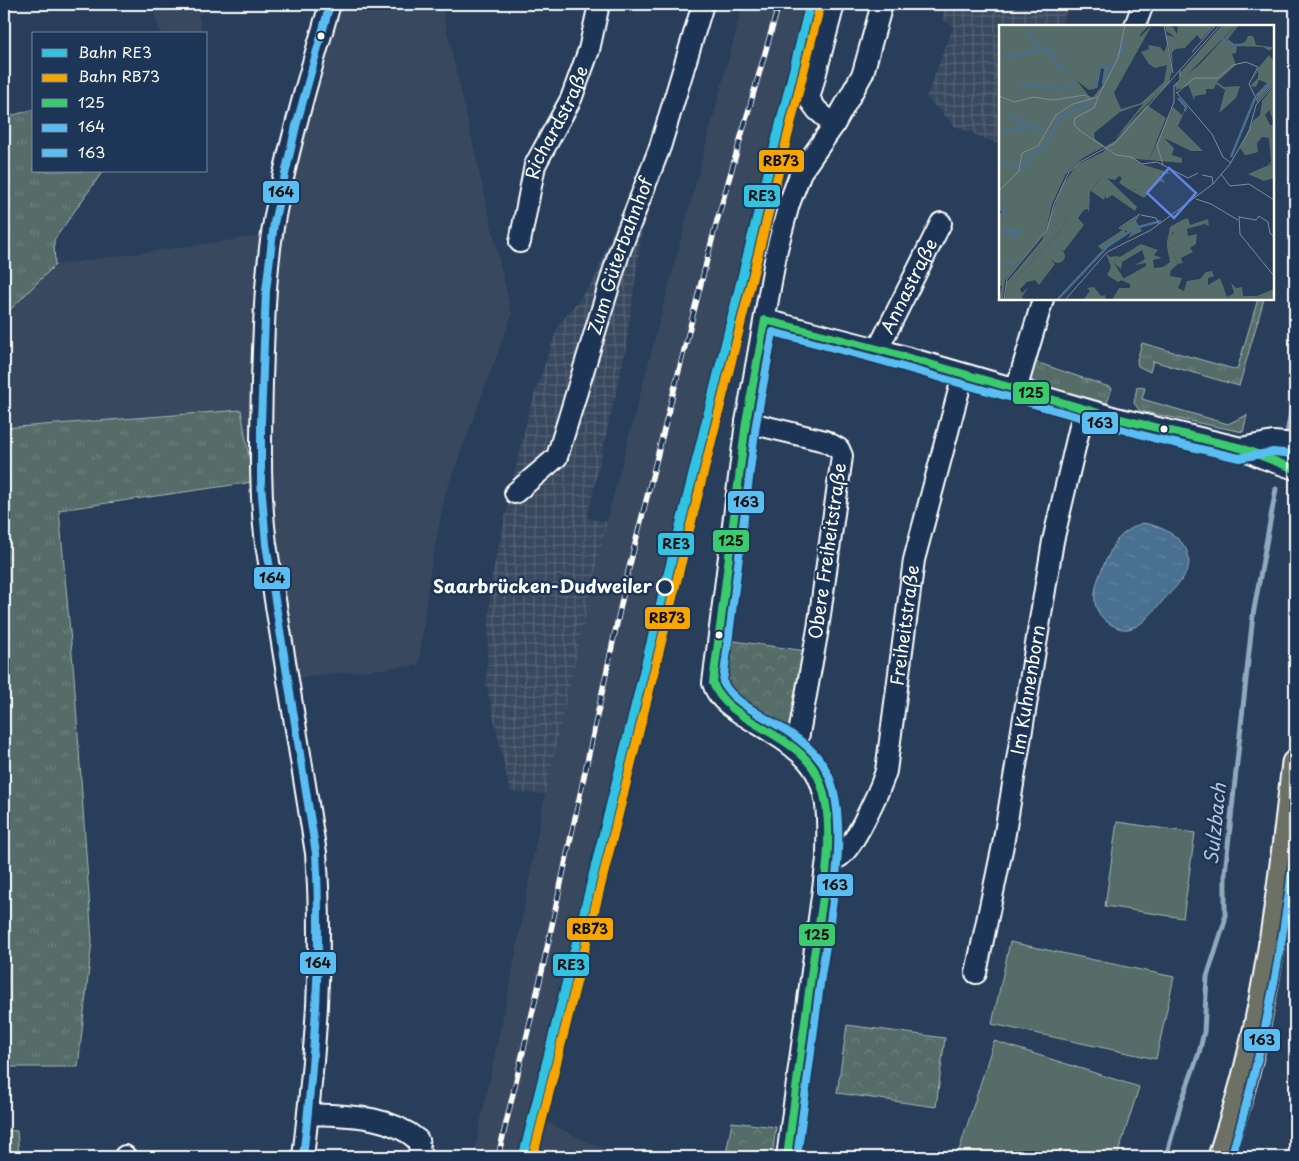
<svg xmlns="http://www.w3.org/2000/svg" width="1299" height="1161" font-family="'Playpen Sans',sans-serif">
<defs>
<pattern id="industrial-grid" width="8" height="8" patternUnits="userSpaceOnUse" patternTransform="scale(1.25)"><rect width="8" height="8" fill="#38485e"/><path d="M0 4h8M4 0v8" fill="none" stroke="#566376"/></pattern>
<pattern id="grass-tufts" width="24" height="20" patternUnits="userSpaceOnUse" patternTransform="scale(1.25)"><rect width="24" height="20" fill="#556c68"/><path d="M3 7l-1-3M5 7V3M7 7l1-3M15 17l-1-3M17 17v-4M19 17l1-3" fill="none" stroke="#6e827f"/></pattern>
<pattern id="park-crowns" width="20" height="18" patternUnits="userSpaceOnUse" patternTransform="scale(1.25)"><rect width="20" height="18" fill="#556c68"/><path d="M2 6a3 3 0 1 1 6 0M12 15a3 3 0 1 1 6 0" fill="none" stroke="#6e827f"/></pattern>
<pattern id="water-ripples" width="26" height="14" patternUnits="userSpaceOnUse" patternTransform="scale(1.25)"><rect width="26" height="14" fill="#486f90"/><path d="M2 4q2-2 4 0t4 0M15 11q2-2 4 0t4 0" fill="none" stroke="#6385a1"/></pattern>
</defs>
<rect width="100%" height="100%" fill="#293e5a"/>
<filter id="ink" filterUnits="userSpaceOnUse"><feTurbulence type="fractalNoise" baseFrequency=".02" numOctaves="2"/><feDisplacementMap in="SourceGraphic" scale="10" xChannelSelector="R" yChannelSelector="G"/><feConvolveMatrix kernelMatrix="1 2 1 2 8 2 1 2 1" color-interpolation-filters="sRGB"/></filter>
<g filter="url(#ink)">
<!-- built -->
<path fill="#38485e" d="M151 4H232L198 14 203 34H161Z
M341 4H441L512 315 445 494 429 577 419 665 284 679 241 410 4 428V316L55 265 267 235Z
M743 4H819L692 511 632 742 545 1121 619 1157H473L510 984 545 794 609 512Z"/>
<!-- industrial -->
<path fill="url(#industrial-grid)" d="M946 4H1069L1061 26H1000V145L955 126 926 97 954 25 942 20Z
M622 208 644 217 626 348 587 518 607 522 545 794 510 792 486 683 491 580 529 410 558 326 594 280Z"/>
<!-- grass -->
<path fill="url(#grass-tufts)" stroke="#aab6b4" d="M34 109V171H103L54 240 55 265 4 316V118Z
M1258 299H1264L1239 386 1153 361 1150 372 1138 366 1137 360 1142 343 1237 370Z
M1036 362 1112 388 1107 403 1035 384 1030 377Z
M1137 387 1145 388 1142 399 1228 424 1247 415 1243 432 1140 411 1134 403Z
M241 410 253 482 59 510 74 676 92 941 78 1067H4V428Z
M4 1130 17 1131 19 1157H4Z"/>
<!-- park -->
<path fill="url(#park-crowns)" stroke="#aab6b4" d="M727 640 806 651 793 738 735 701 722 683Z
M847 1025 945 1038 936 1107 837 1093Z
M732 1122 776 1127 772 1157H744L726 1154Z"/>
<!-- pitch -->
<path fill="#556c68" stroke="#aab6b4" d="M1117 822 1195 833 1183 918 1105 906Z
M1010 942 1174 977 1156 1059 992 1024Z
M994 1041 1139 1087 1117 1157H957Z"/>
<!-- water -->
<path fill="url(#water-ripples)" stroke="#91a9bc" d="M1142 523C1162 525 1195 542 1188 568 1184 581 1169 593 1160 604 1151 613 1142 627 1128 629 1122 630 1115 627 1110 624 1085 608 1096 582 1106 560 1110 554 1112 545 1117 540 1124 532 1132 528 1142 523Z"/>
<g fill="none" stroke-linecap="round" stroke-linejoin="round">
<!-- stream -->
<path stroke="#91a9bc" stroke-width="5" d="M1287 433 1295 392
M1166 1157 1181 1103 1199 1053 1204 1032 1207 977 1225 921V873L1253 615 1276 489"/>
<!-- minor casing -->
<g stroke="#fff" stroke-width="24">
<g id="minor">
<path d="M834 4 809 99 817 110 834 125"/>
<path d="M1135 26 1143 4"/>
<path id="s1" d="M520 242 535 165 571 99 589 50 599 4"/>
<path d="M765 320 878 349 1116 418 1241 448 1263 458 1295 469"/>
<path id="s2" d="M878 349 941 223"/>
<path d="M1016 390 1043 299"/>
<path d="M746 422 825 441 839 449 842 456 818 629 796 750"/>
<path d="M1241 448 1273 442 1295 444"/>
<path id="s3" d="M515 493 557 457 619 253 660 147 703 4"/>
<path id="s4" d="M827 859C831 859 836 859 839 857 853 850 881 787 886 771L914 560 963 375"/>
<path id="s5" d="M976 973 1003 845 1053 541 1084 409"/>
<path d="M308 1114C347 1116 387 1114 418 1140L421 1157"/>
<path d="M125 1156V1157"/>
<path d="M303 1157C315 1056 324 955 316 853L266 544C259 490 261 436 262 381 264 322 265 260 278 201 292 134 311 69 330 4"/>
<path d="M787 1157 827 859C827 828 831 793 812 766 797 745 762 727 740 713 728 705 717 697 713 683L746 422 777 249 789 204 801 172 834 125 863 73 882 4"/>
</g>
</g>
<!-- major casing -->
<g stroke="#fff" stroke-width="29">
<path id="major" d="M1221 1157C1229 1131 1238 1104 1245 1077 1271 975 1283 868 1295 763"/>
</g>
<!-- minor -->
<use href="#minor" stroke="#1d3557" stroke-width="20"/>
<!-- major -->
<use href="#major" stroke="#6c7065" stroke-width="25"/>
<!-- rail casing -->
<g stroke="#fff" stroke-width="5.5">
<path id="rail" d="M498 1157 541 976 628 572 715 228 779 4"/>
</g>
<!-- rail -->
<use href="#rail" stroke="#1d3557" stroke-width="4" stroke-dasharray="11" stroke-linecap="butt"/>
<!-- bus-1 casing -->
<g stroke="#1d3557" stroke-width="11">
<path id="bus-1" d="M765 320 746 422 713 683C728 724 798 732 818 777 841 826 819 916 812 969 804 1032 795 1094 787 1157
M765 320 878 349 1116 418 1241 448 1295 469"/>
</g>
<!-- bus-2 casing -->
<g stroke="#1d3557" stroke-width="11">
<path id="bus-2" d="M303 1157C315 1056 322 955 316 853L266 544 261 483V422L266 291 274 223 296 126 330 4"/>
</g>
<!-- bus-3 casing -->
<g stroke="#1d3557" stroke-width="11">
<path id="bus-3" d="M797 1157C805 1097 813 1037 821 977 829 922 852 823 827 772 806 727 738 715 723 682L756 424 773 332 875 359 1153 438 1239 458 1273 452 1294 454
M1231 1157C1263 1055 1282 953 1295 847"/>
</g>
<!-- bus-1 -->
<use href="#bus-1" stroke="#3acb6e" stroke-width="8"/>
<!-- bus-2 -->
<use href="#bus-2" stroke="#5abef2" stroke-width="8"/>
<!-- bus-3 -->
<use href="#bus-3" stroke="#5abef2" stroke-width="8"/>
<!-- rail-1 casing -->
<g stroke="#1d3557" stroke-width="12">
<path id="rail-1" d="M523 1157 810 4"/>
</g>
<!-- rail-2 casing -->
<g stroke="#1d3557" stroke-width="12">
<path id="rail-2" d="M533 1157 820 6"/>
</g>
<!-- rail-1 -->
<use href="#rail-1" stroke="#33c2e2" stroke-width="9"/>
<!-- rail-2 -->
<use href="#rail-2" stroke="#f7a600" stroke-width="9"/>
</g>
</g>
<!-- markers -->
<g fill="#fff" stroke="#1d3557" stroke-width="2">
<circle cx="321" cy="36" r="4.5"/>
<circle cx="1164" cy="429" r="4.5"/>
<circle cx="719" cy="635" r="4.5"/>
</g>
<circle fill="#1d3557" stroke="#fff" stroke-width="2.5" cx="665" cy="587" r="8"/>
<g text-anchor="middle" stroke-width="5" stroke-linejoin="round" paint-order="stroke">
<!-- street labels -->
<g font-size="18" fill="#fff" stroke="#1d3557">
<text dy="6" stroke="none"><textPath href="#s1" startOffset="126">Richardstraße</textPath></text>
<text dy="6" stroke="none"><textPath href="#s3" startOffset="266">Zum Güterbahnhof</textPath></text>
<text dy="6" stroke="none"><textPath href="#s2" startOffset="70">Annastraße</textPath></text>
<text transform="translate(828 551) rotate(-82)" y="6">Obere Freiheitstraße</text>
<text dy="6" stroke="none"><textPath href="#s4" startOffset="258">Freiheitstraße</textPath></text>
<text dy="6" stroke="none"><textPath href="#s5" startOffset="288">Im Kuhnenborn</textPath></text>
</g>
<!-- stop labels -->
<g font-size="18" font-weight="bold" fill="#fff" stroke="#1d3557" text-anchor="end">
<text x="652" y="593">Saarbrücken-Dudweiler</text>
</g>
<!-- water labels -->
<g font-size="19" font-style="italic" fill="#b6c5d3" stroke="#1d3557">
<text transform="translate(1215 824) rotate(-84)" y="7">Sulzbach</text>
</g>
</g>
<!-- overview -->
<g transform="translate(999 25)">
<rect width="275" height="275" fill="#293e5a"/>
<path d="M237 0H240L215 32 188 61 177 65 176 59 200 40ZM249 11H254L257 20 274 22 271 26 264 22 235 21 246 17ZM189 79 179 101 204 126H192L165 113 175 123 173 130 183 133V138L150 135 174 82 183 90ZM142 139 172 148 161 150 166 158 161 156 145 173 131 165 142 164 137 145ZM67 193 69 195 57 211 8 263 7 260ZM189 193 191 200 209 194 210 201 206 199 209 198 188 204 189 211 198 209 197 219 191 223 194 227 182 233 184 238 179 239 173 226 178 224 181 217 168 222V217L183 195ZM107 228 111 232 117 231 115 238 125 254 119 257 108 250 112 242Z" fill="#556c68"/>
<path d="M0 0H150L141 10V12L153 0 115 68 122 84 142 78 165 57 168 40 156 43 150 39 142 27 150 24 149 20 161 22 165 27 168 20 173 45 170 58 138 89 116 116 84 133 67 149 53 179 47 206 6 255 4 275H0L3 261 0 260V193L5 188 0 185V32L4 29 0 30ZM100 43 105 44 103 61 94 72 90 71 78 56 90 65 96 64ZM144 79 112 119 107 122 96 114 95 108 121 87ZM167 0 174 2 178 9 179 0H216L202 15 198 10 186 23 176 24 173 28 174 40 167 10 176 12 167 6ZM223 0H237L183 55 180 49ZM229 14 238 21 237 28 233 29 237 40 218 57 225 62 241 61 237 73 220 88 226 65 217 59 215 64H207V69L196 71 195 75 189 59ZM270 30 275 36V58L259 76 257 70 268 58 260 55 257 62 251 61 259 53V46L253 55 260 42ZM275 60V98L270 85 266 90 271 100H275V138L268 140 272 137 270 113 263 112 258 118 259 127 252 129 246 130 241 123 254 96 261 90 263 76ZM148 80 167 93 150 135 135 134 142 139 138 145 145 151 142 164 131 165 120 158 123 153 120 151 116 155 108 153 138 182 136 186 113 170 107 174 104 150 91 167 90 188 89 184 85 185 79 193 85 200 65 226 59 224 53 236 56 239 40 260 36 255 28 257 21 264 23 268 29 263 23 272 25 275H6L8 257 43 215 62 163 77 140 104 127ZM67 193 69 195 57 211 8 263ZM141 190 137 196 143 206 129 213 133 206 127 210 128 206 120 204ZM183 195 178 205 173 208 172 216 168 217 171 202ZM181 217 183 224 173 226 179 239 172 245 171 251 183 253 179 263 185 266 188 256 201 254 207 247 213 246 215 251 209 253V260L221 253 228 272 235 268 232 258 237 263 243 262 244 271H258L275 264V275H113L120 263H131V259L122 255 147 241V238L136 240 146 234 143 225 123 237 122 244 115 238 117 231 121 232 142 219 159 225 155 230 163 233 154 235 155 243 164 242 171 237 168 222ZM95 262 102 271 106 270 107 275H84L91 266 88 263Z" fill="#556c68" fill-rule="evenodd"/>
<path d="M275 138V153L265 156 249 149ZM52 231a7 7 0 1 1 14 0a7 7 0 1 1-14 0Z" fill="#556c68"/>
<path d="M0 0H74V21L97 7 122 8 119 31H106L99 40 96 63 90 64 79 49 68 43 64 49 80 61 85 70 54 74 35 71 16 77 0 71Z" fill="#556c68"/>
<path d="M104 150 110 159 105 175 92 166ZM125 204 127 209 103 225 99 221Z" fill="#556c68"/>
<path fill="none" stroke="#486f90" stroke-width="2.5" d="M29 0 31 11 42 23 52 26 57 38 68 47M223 11 224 15 231 20H243M5 30 18 31 41 25M121 32 124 17M104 58 107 44 115 37M19 59 55 62M56 63 65 64 77 58M97 63 101 42M258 70 275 56M179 73 187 82 186 86M11 90 28 98M0 106 32 101 45 105M232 132 256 73M0 136 12 140 20 138M22 146 33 129 48 118 61 91 88 81 93 76M0 181 6 186 0 192M3 204 23 207M4 204 19 213M0 237 17 238M58 275 109 221 136 203 162 196"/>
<path fill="none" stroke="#7f8b9c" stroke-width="1" d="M165 0 174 48M193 27 217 0M175 61 181 55V46M177 67 213 109 224 132 232 138M178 68 195 53H219L234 40 247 37 259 42 250 59 259 77M0 71 15 77 35 72 54 75 86 70 92 75M99 72 119 33 126 0M99 73 95 83 76 93 75 99 80 105 117 130 132 132 143 139 158 137 189 153 199 148M164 140 158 120 175 77V60M222 149 231 161 250 159 275 175M203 150 213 152 214 159M0 166 20 146 23 128 39 121 57 90 74 79 99 72M197 174 212 179 239 195M142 190 157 193 160 199M240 191 241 209 275 251M240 192 257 195 260 191 269 197 271 208 275 212M120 203 141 189M5 275 8 254 48 205 55 179 70 147 81 137 116 118 221 0M66 275 108 227 152 205 214 159 231 139 250 106 257 80 275 59"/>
<path fill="#6183e4" fill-opacity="0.15" stroke="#6183e4" stroke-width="2.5" d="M170 143 197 168 175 193 148 168Z"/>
<rect width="275" height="275" fill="none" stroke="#fff" stroke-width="2.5"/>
</g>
<g stroke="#1d3557" stroke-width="2">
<rect x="758" y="149" width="47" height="24" rx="5" fill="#f7a600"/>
<rect x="262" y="180" width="38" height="24" rx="5" fill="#5abef2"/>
<rect x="743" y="184" width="38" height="24" rx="5" fill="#33c2e2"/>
<rect x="1012" y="381" width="38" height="24" rx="5" fill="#3acb6e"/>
<rect x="1081" y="411" width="38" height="24" rx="5" fill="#5abef2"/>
<rect x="727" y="490" width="38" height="24" rx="5" fill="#5abef2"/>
<rect x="712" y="529" width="38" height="24" rx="5" fill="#3acb6e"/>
<rect x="657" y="532" width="38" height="24" rx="5" fill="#33c2e2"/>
<rect x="253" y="566" width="38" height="24" rx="5" fill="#5abef2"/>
<rect x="644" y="606" width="47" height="24" rx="5" fill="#f7a600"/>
<rect x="816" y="873" width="38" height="24" rx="5" fill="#5abef2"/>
<rect x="566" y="917" width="48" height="24" rx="5" fill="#f7a600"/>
<rect x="798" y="923" width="38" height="24" rx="5" fill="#3acb6e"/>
<rect x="299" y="951" width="38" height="24" rx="5" fill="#5abef2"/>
<rect x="552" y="953" width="38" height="24" rx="5" fill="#33c2e2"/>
<rect x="1243" y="1028" width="38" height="24" rx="5" fill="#5abef2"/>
</g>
<g font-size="14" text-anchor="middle" font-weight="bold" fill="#111">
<text x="781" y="166">RB73</text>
<text x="281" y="197">164</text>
<text x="762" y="201">RE3</text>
<text x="1031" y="398">125</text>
<text x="1100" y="428">163</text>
<text x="746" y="507">163</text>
<text x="731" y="546">125</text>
<text x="676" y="549">RE3</text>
<text x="272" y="583">164</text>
<text x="667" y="623">RB73</text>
<text x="835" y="890">163</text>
<text x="590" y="934">RB73</text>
<text x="817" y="940">125</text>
<text x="318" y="968">164</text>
<text x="571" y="970">RE3</text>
<text x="1262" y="1045">163</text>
</g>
<!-- margin -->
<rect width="1299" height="1161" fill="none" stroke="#1d3557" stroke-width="20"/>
<rect x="10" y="10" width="1279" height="1141" fill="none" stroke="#fff" stroke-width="2" filter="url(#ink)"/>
<!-- legend -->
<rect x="32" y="32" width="175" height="140" fill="#1d3557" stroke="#77869a"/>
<rect x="42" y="49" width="25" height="8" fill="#33c2e2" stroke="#77869a"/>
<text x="78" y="58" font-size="15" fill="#ffffff">Bahn RE3</text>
<rect x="42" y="74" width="25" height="8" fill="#f7a600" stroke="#77869a"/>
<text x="78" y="82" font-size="15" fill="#ffffff">Bahn RB73</text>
<rect x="42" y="99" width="25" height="8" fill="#3acb6e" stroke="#77869a"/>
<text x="78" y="108" font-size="15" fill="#ffffff">125</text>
<rect x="42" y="124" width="25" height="8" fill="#5abef2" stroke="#77869a"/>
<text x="78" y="132" font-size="15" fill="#ffffff">164</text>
<rect x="42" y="149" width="25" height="8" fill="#5abef2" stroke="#77869a"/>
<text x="78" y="158" font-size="15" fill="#ffffff">163</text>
</svg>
